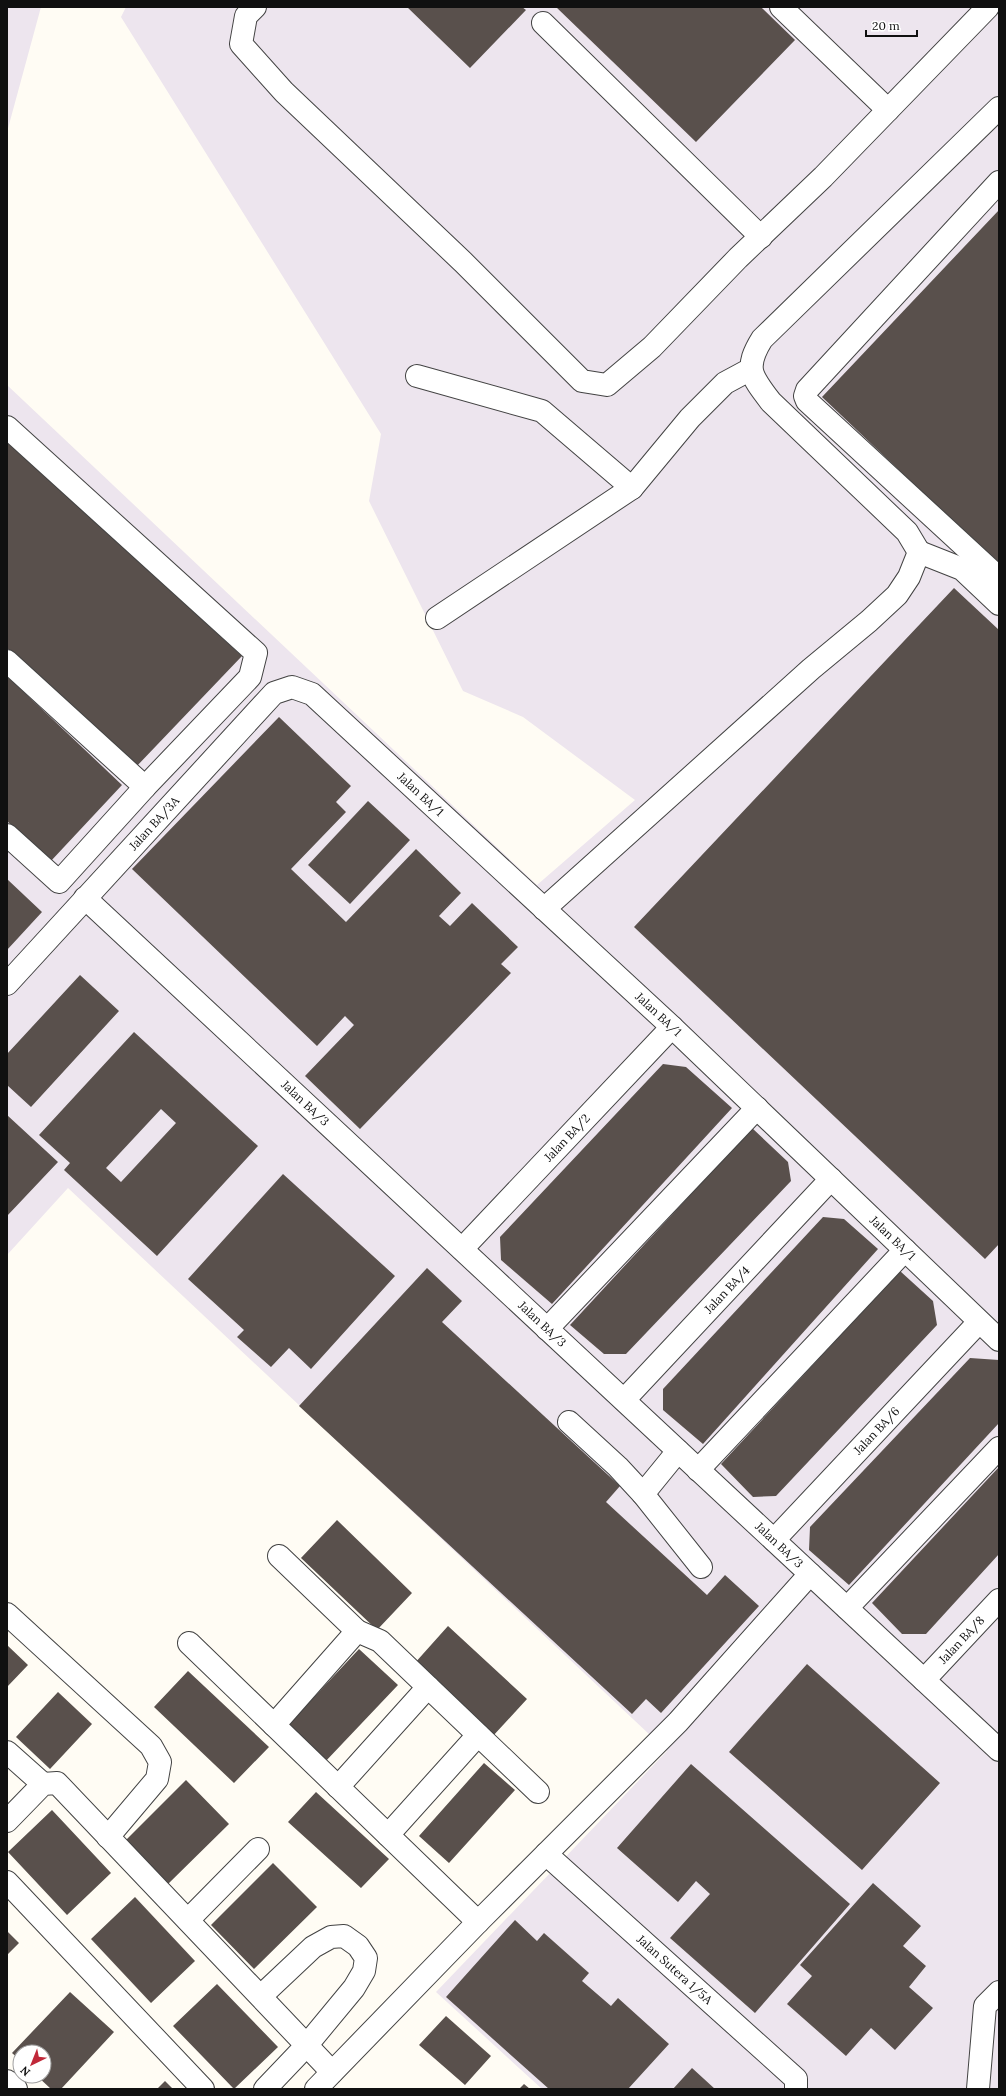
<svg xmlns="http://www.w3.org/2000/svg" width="1006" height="2096" font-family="Lora,serif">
<rect width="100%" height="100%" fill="#fffcf4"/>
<!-- industrial -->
<path fill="#ede5ee" d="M7 7H41L7 132Z
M126 7H999V2089H542L436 1992 667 1751 68 1188 7 1255V385L537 885 635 800 523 717 463 691 369 501 381 434 121 17Z"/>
<!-- building -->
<path fill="#59504c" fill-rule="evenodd" d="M407 7H522L526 10 470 68Z
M556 7H761L795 40 696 142Z
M999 210V565L822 397Z
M7 441 242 656 135 768 7 648Z
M954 588 999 630V1244L985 1259 634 927Z
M7 676 122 785 50 862 7 821Z
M279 717 351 786 336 802 346 812 291 869 346 922 416 849 461 893 439 916 450 926 472 903 518 947 501 964 511 973 360 1129 305 1076 354 1025 345 1016 317 1046 132 869Z
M368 801 410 840 350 904 308 865Z
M7 879 42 912 7 950Z
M80 975 119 1011 31 1107 7 1085V1054Z
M134 1032 258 1146 157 1256 64 1170 70 1163 39 1135ZM161 1109 176 1123 121 1182 106 1168Z
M663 1064 686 1067 732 1108 552 1304 501 1260 500 1237Z
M7 1115 58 1162 7 1216Z
M752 1128 788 1162 791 1181 626 1354H604L570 1325Z
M283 1174 395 1276 311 1369 289 1348 271 1367 237 1337 244 1330 188 1279Z
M823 1217 844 1219 878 1249 703 1444 663 1410V1389Z
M427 1268 462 1301 442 1322 620 1486 606 1502 707 1595 725 1575 759 1606 661 1713 646 1699 632 1714 299 1406Z
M900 1271 933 1301 937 1325 776 1496 753 1497 721 1464Z
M970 1358 999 1360V1423L849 1585 809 1550 810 1527Z
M999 1467V1554L926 1634H902L872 1603Z
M337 1520 412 1593 377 1630 301 1558Z
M448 1626 527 1699 492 1737 414 1664Z
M7 1645 28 1665 7 1687Z
M359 1649 398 1685 324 1763 286 1727Z
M807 1664 940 1783 862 1870 729 1752Z
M188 1671 269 1747 234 1783 154 1707Z
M58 1692 92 1724 50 1769 16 1737Z
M484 1763 515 1790 449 1863 419 1836Z
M691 1764 850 1904 755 2013 670 1938 710 1894 696 1881 678 1902 617 1848Z
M186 1780 229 1824 168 1884 125 1841Z
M316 1792 389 1859 361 1888 288 1822Z
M52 1810 111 1873 67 1915 8 1852Z
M273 1863 317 1907 254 1969 211 1925Z
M873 1883 921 1926 903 1946 926 1966 909 1987 933 2008 895 2050 871 2028 846 2056 787 2004 812 1976 800 1965Z
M135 1897 195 1961 151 2003 91 1939Z
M515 1920 537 1941 544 1933 589 1973 582 1981 611 2006 618 1998 669 2044 628 2089H549L446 1997Z
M7 1931 19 1943 7 1955Z
M217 1984 278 2047 234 2089 173 2026Z
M70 1992 114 2032 61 2089H51L37 2076H44V2052H20V2060L12 2053Z
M446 2016 491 2056 465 2085 419 2045Z
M692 2068 715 2089H673Z
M165 2081 173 2089H157Z
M524 2084 530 2089H519Z"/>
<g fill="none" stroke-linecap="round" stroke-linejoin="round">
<!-- minor casing -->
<g stroke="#434343" stroke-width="24">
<g id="minor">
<path d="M255 7 246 16 241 44 284 92 463 262 582 381 607 385 652 347 738 258 823 177 988 7"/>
<path d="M781 7 888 110"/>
<path d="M543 23 761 237"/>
<path d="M999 182 807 390 805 396 807 401 999 578"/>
<path d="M417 376 542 411 632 488"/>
<path d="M7 427 256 653 250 677 145 787 59 882 7 835"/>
<path d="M919 552 962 569 999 604"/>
<path d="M437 618 632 488 690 418 725 383 751 369"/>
<path d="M7 661 145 787"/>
<path id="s1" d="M85 898 999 1750"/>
<path d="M544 909 811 669 869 621 897 595 909 577 919 552 907 532 771 402C751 376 744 368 762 339L999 108"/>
<path id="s2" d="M7 984 274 693 292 687 312 694 672 1027 999 1340"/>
<path id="s3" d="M462 1249 672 1027"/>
<path d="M547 1329 757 1108"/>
<path id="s4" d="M624 1400 831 1179"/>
<path d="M569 1422 618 1467 643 1494 701 1567"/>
<path d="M698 1470 905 1250"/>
<path d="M643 1494 678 1451"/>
<path id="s5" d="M774 1540 979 1322"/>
<path d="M279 1556 357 1631"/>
<path d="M847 1608 999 1448"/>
<path d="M7 1614 151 1746 160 1762 157 1779 108 1837"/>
<path d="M189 1643 478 1922"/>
<path id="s6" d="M924 1680 999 1600"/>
<path d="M274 1725 357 1631 380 1641 538 1792"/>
<path d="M7 1752 43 1784"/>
<path d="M338 1787 428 1687"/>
<path d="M7 1821 43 1784 57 1783 332 2072"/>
<path d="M388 1835 478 1735"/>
<path id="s7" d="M546 1854 796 2079V2089"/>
<path d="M7 1882 203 2089"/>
<path d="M188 1920 258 1849"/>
<path d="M261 1996 313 1947 331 1937 344 1936 358 1946 366 1958 364 1971 354 1988 306 2046 265 2089"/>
<path d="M7 2081 16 2089"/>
<path d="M316 2089 478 1922 678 1722 810 1574"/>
<path d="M978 2089 985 2006 999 1992"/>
</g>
</g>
<!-- minor -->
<use href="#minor" stroke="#fff" stroke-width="22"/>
</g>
<g text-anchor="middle" stroke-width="4" stroke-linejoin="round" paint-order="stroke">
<!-- street labels -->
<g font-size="12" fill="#101010" stroke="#fff">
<text dy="4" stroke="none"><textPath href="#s2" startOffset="583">Jalan BA/1</textPath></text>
<text dy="4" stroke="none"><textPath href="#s2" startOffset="218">Jalan BA/3A</textPath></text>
<text dy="4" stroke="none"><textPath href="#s2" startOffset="907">Jalan BA/1</textPath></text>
<text dy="4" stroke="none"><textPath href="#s1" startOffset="301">Jalan BA/3</textPath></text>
<text dy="4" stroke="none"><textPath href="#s3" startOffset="153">Jalan BA/2</textPath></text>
<text dy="4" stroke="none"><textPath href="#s2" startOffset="1231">Jalan BA/1</textPath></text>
<text dy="4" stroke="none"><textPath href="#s4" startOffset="151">Jalan BA/4</textPath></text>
<text dy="4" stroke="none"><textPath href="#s1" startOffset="625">Jalan BA/3</textPath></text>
<text dy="4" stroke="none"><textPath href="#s5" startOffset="150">Jalan BA/6</textPath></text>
<text dy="4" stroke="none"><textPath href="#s1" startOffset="949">Jalan BA/3</textPath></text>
<text dy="4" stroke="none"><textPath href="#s6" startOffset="55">Jalan BA/8</textPath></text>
<text dy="4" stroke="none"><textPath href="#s7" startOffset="173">Jalan Sutera 1/5A</textPath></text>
</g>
</g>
<!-- border -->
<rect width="1006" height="2096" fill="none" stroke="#101010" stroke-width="16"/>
<!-- north arrow -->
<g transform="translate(32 2064) rotate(223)"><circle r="19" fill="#ffffff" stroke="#9f9f9f"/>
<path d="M0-3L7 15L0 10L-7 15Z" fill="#c02839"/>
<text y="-6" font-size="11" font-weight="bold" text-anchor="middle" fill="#101010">N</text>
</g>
<!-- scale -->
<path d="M866 30v6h51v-6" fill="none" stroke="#101010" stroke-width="2"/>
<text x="872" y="30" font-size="12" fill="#101010" stroke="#ffffff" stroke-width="3" paint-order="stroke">20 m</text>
</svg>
